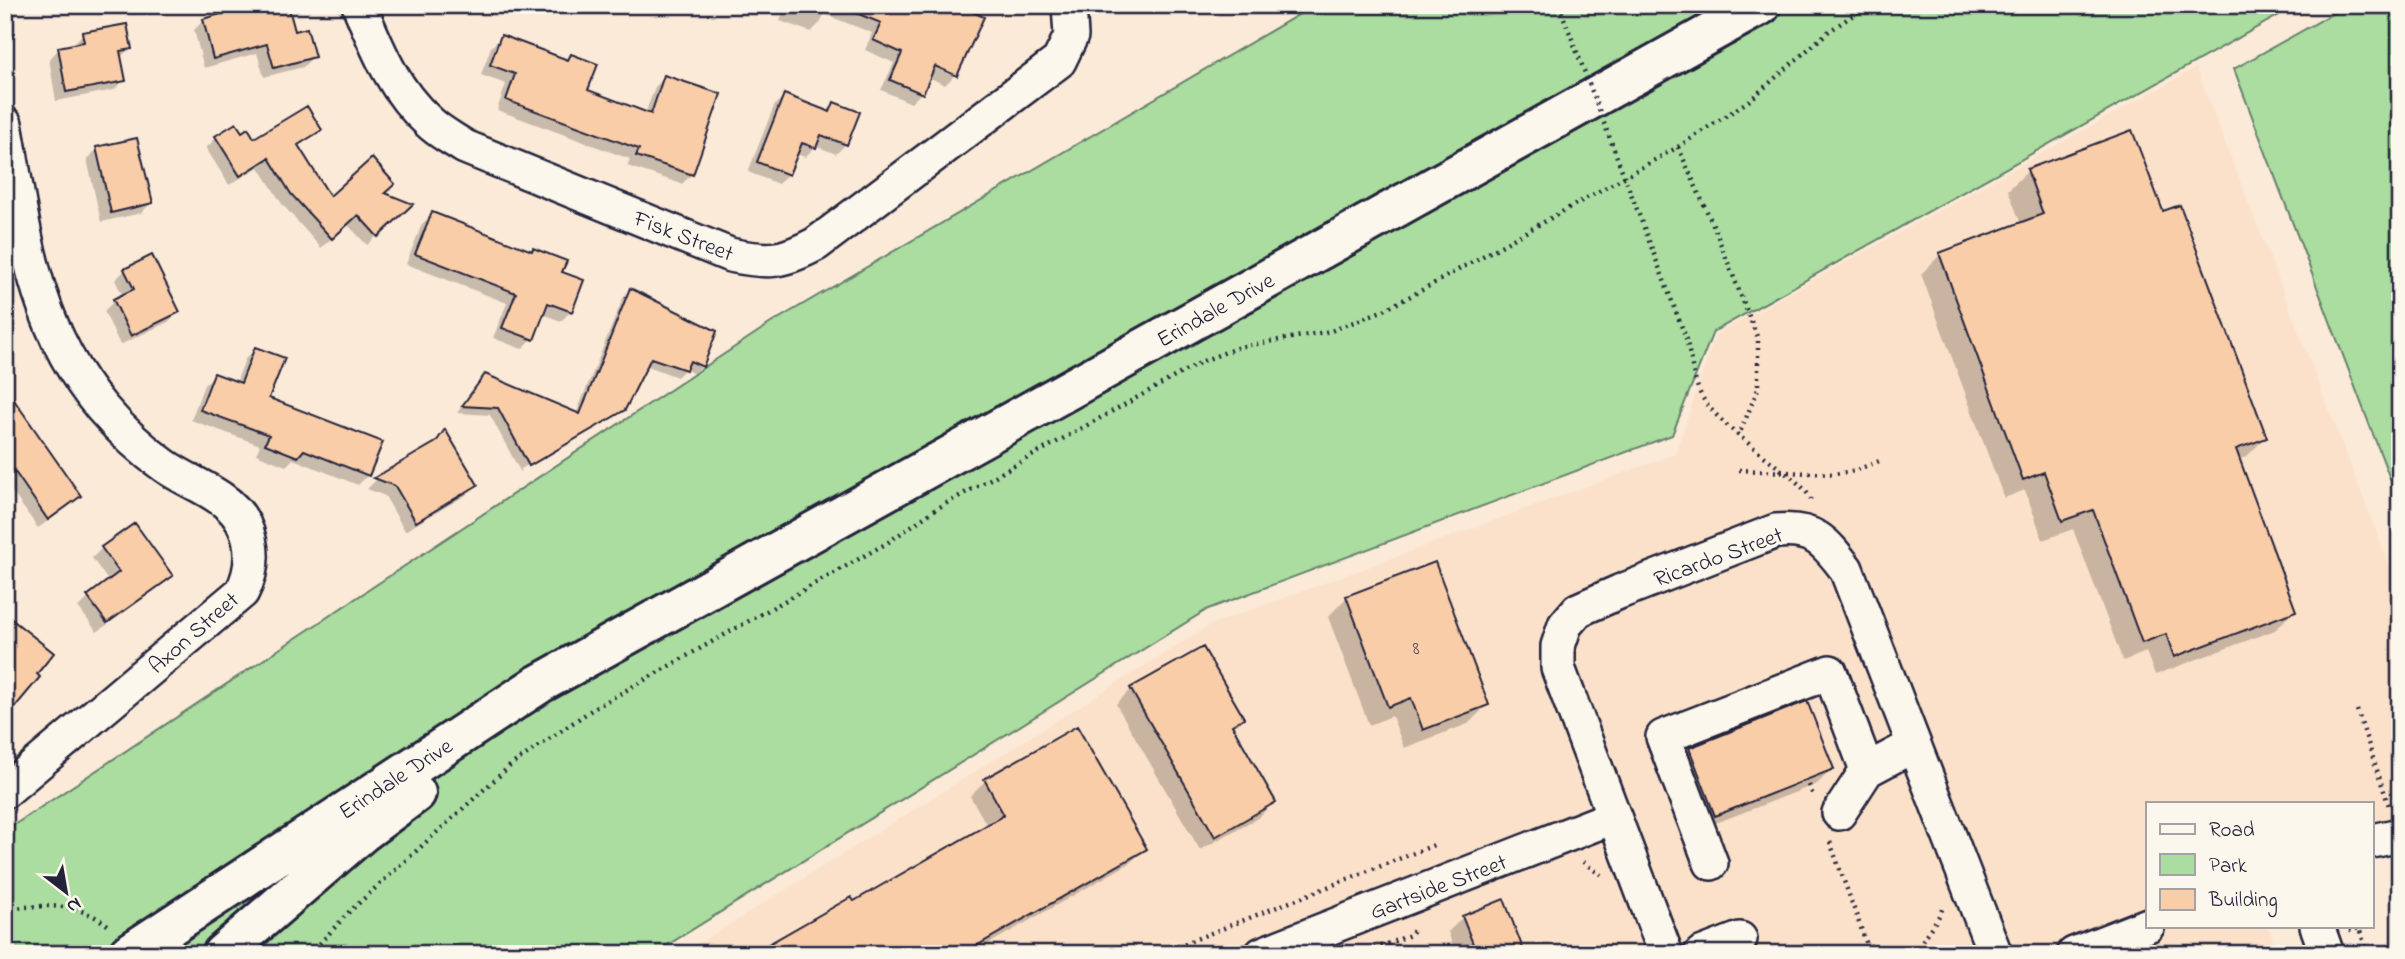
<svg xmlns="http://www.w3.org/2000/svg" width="2405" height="959" font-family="'Indie Flower',sans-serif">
<rect width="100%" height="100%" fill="#fbead8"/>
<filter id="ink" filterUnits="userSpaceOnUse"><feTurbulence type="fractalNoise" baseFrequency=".0143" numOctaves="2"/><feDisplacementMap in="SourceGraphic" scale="14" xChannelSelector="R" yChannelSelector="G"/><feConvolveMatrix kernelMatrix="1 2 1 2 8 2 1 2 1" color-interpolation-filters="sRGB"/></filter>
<g filter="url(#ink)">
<!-- built -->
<path fill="#fbe1ca" d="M2196 68 2400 592V847L2372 858V803H2148V926H2268L2279 954H682L1210 625 1675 454 1716 334Z"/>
<!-- green -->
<path fill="#aadd9f" stroke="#66806d" stroke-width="2" d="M1315 5H2297L1713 332 1672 435 1208 609 653 954H5V831L771 323Z
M2348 5H2400V505L2234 69Z"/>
<!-- shadow -->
<path fill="#0003" d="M417 5H441L421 14Z
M786 5H953L955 75 945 85 928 77 921 93 911 103 881 90 894 63 865 50 872 33 824 14 821 22 811 32 780 21Z
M204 20 294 33 313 57 303 67 264 77 257 53 204 68 194 30Z
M83 34 130 48 120 58 124 80 114 90 56 101 49 59 59 49 74 46 73 44Z
M501 37 566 61 571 56 586 91 645 114 655 87 665 77 692 174 682 184 627 166 630 159 497 110 506 84 481 75 491 47Z
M784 96 826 112 834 104 846 144 836 154 816 146 805 157 796 154 788 174 778 184 748 172 774 106Z
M320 130 298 147 329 199 401 214 367 245 347 224 321 248 282 204 259 167 229 185 206 148 216 138 241 135 254 141Z
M2131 132 2162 214 2265 438 2246 457 2238 460 2294 611 2275 630 2155 675 2146 652 2123 661 2073 529 2043 540 2025 490 2004 498 1921 274 1940 255 2021 224 2008 190 2028 171Z
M97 149 151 203 141 213 101 222 87 159Z
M432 214 531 252 560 273 571 311 561 321 542 314 532 339 522 349 493 338 507 303 406 264 422 224Z
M125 270 178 312 168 322 120 345 104 311 114 301 123 296 115 280Z
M630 290 701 366 694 374 685 369 677 377 645 365 620 411 521 469V473L490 415 457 413 478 384 576 414 623 298Z
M255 349 267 399 368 475 358 485 293 459 286 466 256 454 260 445 191 420 204 385 214 375 236 383 245 359Z
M5 379 19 410 79 496 69 506 38 528 5 482Z
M445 432 476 485 466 495 405 531 385 496 367 489 376 480 432 446Z
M102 548 171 575 161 585 97 632 78 607 109 582 92 558Z
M1347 597 1487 705 1468 724 1404 748 1392 716 1369 725 1328 617Z
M1131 689 1242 718 1232 728 1274 802 1259 817 1200 850 1116 704Z
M1690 749 1832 769 1817 784 1700 829 1675 764Z
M985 781 1145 848 1130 863 971 954H754L853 903 988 827 970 796Z
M1463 917 1524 954H1456L1448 932Z"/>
<!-- building -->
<path fill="#facda9" stroke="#22223b" stroke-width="2" d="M252 5H288L295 31 307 28 315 57 274 68 267 44 213 59 203 19Z
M842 5H958L984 17 957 76 935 66 923 94 890 80 902 53 873 40 881 23 841 7Z
M127 24 132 49 120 51 126 81 66 92 58 47 84 42 82 32Z
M501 35 568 60 571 54 598 64 588 90 651 114 664 75 721 94 693 175 636 156 639 149 506 100 515 74 490 65Z
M784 94 830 112 834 102 860 112 847 145 821 135 816 148 802 143 789 175 757 162Z
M307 106 322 130 298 145 330 196 372 158 395 184 385 193 413 204 378 237 358 215 332 239 291 194 269 158 240 176 215 136 236 123 242 132 248 128 254 138Z
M2132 130 2163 211 2180 205 2267 438 2236 449 2296 611 2174 657 2166 634 2142 643 2093 510 2062 521 2044 472 2023 480 1939 253 2043 214 2027 169Z
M137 138 153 203 111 213 96 147Z
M432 212 532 251 533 248 567 261 562 272 584 280 572 312 548 303 534 340 502 328 516 293 415 254Z
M152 255 180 312 131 336 113 299 134 289 124 269Z
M630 288 717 331 703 367 690 361 686 370 651 358 625 410 529 466 498 408 462 406 485 374 580 414Z
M255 347 285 358 269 398 383 442 369 476 304 450 298 457 265 444 269 435 200 410 214 373 241 383Z
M5 387 81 496 48 520 15 472 5 478Z
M445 429 478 485 416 522 395 486 374 478 436 442Z
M135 523 173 576 107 623 87 596 119 572 101 547Z
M1435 562 1489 705 1423 730 1411 698 1388 707 1346 596Z
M5 614 54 653 37 674 40 677 5 719Z
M1203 647 1244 718 1232 725 1276 802 1215 837 1130 688Z
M1807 701 1834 769 1715 816 1689 748Z
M1077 726 1147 849 962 954H751L851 897 854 901 1004 815 984 779Z
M1504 899 1525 954H1477L1462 916Z"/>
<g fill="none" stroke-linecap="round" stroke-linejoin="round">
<!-- minor casing -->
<g stroke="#22223b" stroke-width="38">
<path id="minor" d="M359 5C377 48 393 90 429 122 439 132 453 139 465 147L730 255C769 263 782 262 816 244L1059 61 1071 36 1069 5
M5 124C24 227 31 324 102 408 120 429 142 450 165 466 182 478 203 486 220 498 252 519 259 559 242 592L5 791
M1839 813 1867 770 1914 745
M2372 841 2400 835
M1711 863 1663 737 1830 672 1867 770
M2317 926 2327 954
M1262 954 1613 817
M1666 954 1558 668V646L1565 625 1578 610 1619 592 1776 531C1813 527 1825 541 1846 569L1995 954
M1701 954 1740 939
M2074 954 2148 925"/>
</g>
<!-- major casing -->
<g stroke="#22223b" stroke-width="44">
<path id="major" d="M128 954 539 684 1761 5
M222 954 362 833 416 793"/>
</g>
<!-- path -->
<path stroke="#22223b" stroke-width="4.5" stroke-dasharray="2 5" stroke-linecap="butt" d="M1678 147 1714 227 1758 339V389L1739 435
M1686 338C1691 357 1693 383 1704 400 1718 422 1759 451 1780 469 1793 479 1807 488 1812 503
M1739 470 1833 474 1854 471 1882 460
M2357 710 2389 806
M1809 785 1814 798
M1830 842 1867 945 1896 954
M1583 862 1601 875
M5 909C44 905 78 901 110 927
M2349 931 2359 928 2368 954
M310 954 349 912 511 765 593 709 887 543 936 509 1203 361 1239 347 1331 331 1384 310 1422 290 1678 147 1750 100 1828 32 1868 5
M1158 954 1434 845
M1361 954 1410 935 1416 928
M1919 954C1920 934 1938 925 1943 906"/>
<!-- minor -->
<use href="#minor" stroke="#fbf7ec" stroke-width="33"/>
<!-- major -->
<use href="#major" stroke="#fbf7ec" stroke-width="38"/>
<!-- path-bridge -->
<path stroke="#22223b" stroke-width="4.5" stroke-dasharray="2 5" stroke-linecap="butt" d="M1559 5 1686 338"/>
</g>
</g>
<g text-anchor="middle" stroke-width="6" stroke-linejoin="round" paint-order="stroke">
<!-- number labels -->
<g font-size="19" fill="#584d56">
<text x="1416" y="654">8</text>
</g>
<!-- street labels -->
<g font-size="23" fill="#22223b" stroke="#fbf7ec">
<text transform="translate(684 235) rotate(21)" y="8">Fisk Street</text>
<text transform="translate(1215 309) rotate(-29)" y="8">Erindale Drive</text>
<text transform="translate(1718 556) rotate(-20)" y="8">Ricardo Street</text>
<text transform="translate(193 632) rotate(-41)" y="8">Axon Street</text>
<text transform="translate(395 778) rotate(-33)" y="8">Erindale Drive</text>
<text transform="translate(1438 886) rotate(-21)" y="8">Gartside Street</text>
</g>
</g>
<!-- margin -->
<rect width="2405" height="959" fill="none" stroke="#fbf7ec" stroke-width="28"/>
<rect x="14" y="14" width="2377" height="931" fill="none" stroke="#22223b" stroke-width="2.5" filter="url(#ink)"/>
<!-- legend -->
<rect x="2146" y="802" width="228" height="126" fill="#fbf7ec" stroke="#a4a2a5" stroke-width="2"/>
<rect x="2160" y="824" width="35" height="10" fill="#fbf7ec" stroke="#a4a2a5" stroke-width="2"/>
<text x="2209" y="836" font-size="21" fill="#22223b">Road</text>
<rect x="2160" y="854" width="35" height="21" fill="#aadd9f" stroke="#a4a2a5" stroke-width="2"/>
<text x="2209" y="872" font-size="21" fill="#22223b">Park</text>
<rect x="2160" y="889" width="35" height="21" fill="#facda9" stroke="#a4a2a5" stroke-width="2"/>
<text x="2209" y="906" font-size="21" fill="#22223b">Building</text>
<!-- north arrow -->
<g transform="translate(66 892) rotate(149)" stroke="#fbf7ec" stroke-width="5" paint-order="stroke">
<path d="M0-5L12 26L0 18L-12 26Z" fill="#22223b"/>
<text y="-10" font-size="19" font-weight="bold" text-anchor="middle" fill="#22223b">N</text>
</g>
</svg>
